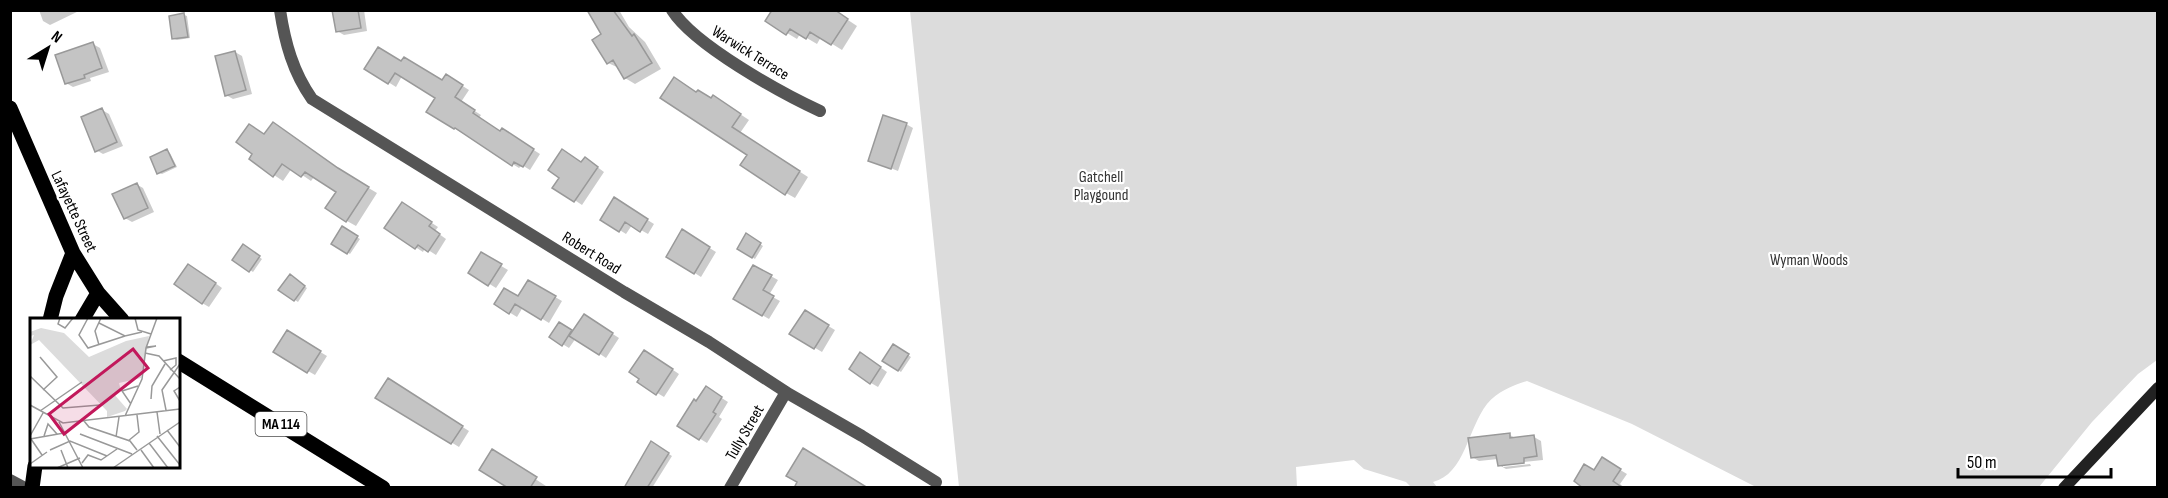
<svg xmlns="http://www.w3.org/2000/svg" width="2168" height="498" font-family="'Sofia Sans Condensed',sans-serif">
<rect width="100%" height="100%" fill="#fff"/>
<!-- green -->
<path fill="#dcdcdc" d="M910 11H2157V360L2138 374 2092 422 2039 487H1756L1632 424 1527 381C1512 386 1498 391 1487 404 1468 428 1465 474 1433 482L1437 487H1411L1406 482 1364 469 1354 460 1296 467 1297 487H959Z"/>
<!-- shadow -->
<path fill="#0003" d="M39 10H81L50 25 43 21Z
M334 10H364L367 31 344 35 337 31Z
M595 10H619L629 27 645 42 661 69 635 84 625 78 619 68 608 63 603 35Z
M833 10 857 26 842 50 821 37 817 44 800 34 797 39 767 21Z
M184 15 187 16 190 38 177 40 174 39Z
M93 44 100 48 109 72 90 78 91 81 73 87 66 83Z
M235 52 242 56 252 94 233 99 226 95Z
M402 63 443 82 447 76 469 90 461 102 481 115 479 118 501 133 509 134 540 154 530 170 522 165 519 168 428 112 437 98 402 76 396 87 366 68Z
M697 94 722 102 749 120 740 133 808 177 795 198 786 193 749 154Z
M102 110 109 114 123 146 103 154 96 150Z
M906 124 913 128 898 171 870 160Z
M258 131 347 175 377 193 356 226 347 221 338 192 314 177 311 181 292 168 283 181 274 175 254 153Z
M167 151 170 153 177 167 162 174 159 173Z
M592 163 604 172 582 205 555 187 582 164Z
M136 184 143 188 154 212 132 222 125 218Z
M614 199 654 224 648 234 632 225 626 234 602 219Z
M409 208 438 227 435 231 446 239 436 255 425 248 423 252 386 228Z
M342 228 360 239 350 254 333 243Z
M682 231 716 252 701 277 668 256Z
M747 235 763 246 755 259 739 249Z
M244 246 262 259 253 272 250 270Z
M481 254 508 270 496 288 470 272Z
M754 267 778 280 769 295 780 301 769 319 735 299Z
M196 269 222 288 209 307 202 303Z
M290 276 307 288 298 302 280 290Z
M529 282 562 301 549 323 523 307 517 317 496 304 519 298Z
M805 312 835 330 822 352 792 334Z
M591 320 619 338 606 358 576 338 569 348 551 337 559 324 574 333Z
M287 332 327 356 315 375 275 352Z
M893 346 911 357 901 372 884 360Z
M651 355 679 374 664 397 639 382Z
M867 358 887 372 878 387 871 383Z
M395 384 469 431 459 447 377 397Z
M706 388 728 402 719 417 722 419 707 443 679 426Z
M1510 435 1517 439 1534 437 1541 441 1543 460 1503 464V467L1530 464 1531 466 1506 469 1499 465 1498 459 1479 461 1472 457Z
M652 443 672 456 652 488H628Z
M499 455 549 488H511Z
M1602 459 1627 474 1620 484 1625 488H1588Z"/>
<!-- building -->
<path fill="#c4c4c4" stroke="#999" stroke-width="1.5" d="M332 10H358L361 28 336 32Z
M587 10H613L632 36 634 34 652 63 624 79 613 60 607 64 592 40 601 34Z
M772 10H835L848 19 831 45 810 32 806 39 790 29 786 35 765 21Z
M184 13 188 37 172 39 169 16Z
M93 42 102 68 84 75 85 78 65 84 55 55Z
M378 47 401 61 404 57 442 80 446 74 463 85 455 97 475 110 473 113 500 131 502 128 534 149 523 167 514 162 512 166 455 128 454 129 426 112 435 98 395 73 388 84 364 69Z
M235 51 246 90 225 96 215 56Z
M674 77 696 92 698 90 711 98 713 95 741 114 732 127 800 171 785 195 740 165 747 155 660 98Z
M102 108 117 142 95 152 81 117Z
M883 115 907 123 891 169 868 161Z
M273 122 338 168 369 187 346 222 325 208 336 192 305 172 301 177 282 164 273 177 249 159 252 154 236 142 249 124 264 134Z
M167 149 175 166 157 174 150 157Z
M562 149 581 162 585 157 598 167 574 202 552 188 559 178 548 170Z
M137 183 148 208 124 219 112 194Z
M614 197 648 219 640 232 625 222 619 232 600 220Z
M402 202 432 222 429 226 440 234 428 252 418 245 415 249 384 228Z
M342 226 358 236 347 254 331 244Z
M682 229 710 247 694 274 666 257Z
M746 233 761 243 752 258 737 249Z
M243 244 260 256 249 272 232 260Z
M481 252 502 264 488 286 468 273Z
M188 264 216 283 202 304 174 284Z
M753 265 772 275 763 290 774 296 762 316 733 299Z
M290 274 305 286 294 301 278 290Z
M528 280 556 296 541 320 515 304 509 314 494 304 504 288 518 296Z
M805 310 829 325 814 349 789 334Z
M584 314 613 333 599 355 569 336Z
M559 322 572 330 562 346 549 337Z
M287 330 321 351 307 373 273 352Z
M893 344 909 354 898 371 882 361Z
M644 350 673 369 656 395 637 382 639 379 629 372Z
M860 352 881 367 870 384 849 369Z
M388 378 463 426 451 444 375 398Z
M706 386 722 397 713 412 716 414 699 440 677 426 694 399 696 401Z
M1510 433V438L1534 435 1537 456 1524 458V463L1498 466 1496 455 1471 458 1468 438Z
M651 441 669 453 647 488H624Z
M803 448 868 488H794L797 482 786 476Z
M492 449 537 477 530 488H508L479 470Z
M1602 457 1621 469 1613 481 1623 488H1583L1574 481 1584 464 1594 470Z"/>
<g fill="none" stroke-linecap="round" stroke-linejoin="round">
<!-- minor -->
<path stroke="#555" stroke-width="12" d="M280 10C285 43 293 72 312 99L624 292 709 342 789 394 862 436 936 482
M672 10C694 45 781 93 820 111
M10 480 25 488
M730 488 786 392"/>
<!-- secondary -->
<path stroke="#222" stroke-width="12" d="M2064 488 2158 388"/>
<!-- primary -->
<path stroke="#000" stroke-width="15" d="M10 108 73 253 98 293 122 320
M50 320 56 296 73 253
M82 320 98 293
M178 361 383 488
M32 488 35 466"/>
</g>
<g text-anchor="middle" stroke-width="4.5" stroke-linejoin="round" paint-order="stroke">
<!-- shield labels -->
<rect fill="#fff" stroke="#4c4c4c" stroke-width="1.5" x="255.5" y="412" width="51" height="24" rx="4.5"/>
<g font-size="15" font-weight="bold" fill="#000">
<text x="281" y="429">MA 114</text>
</g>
<!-- street labels -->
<g font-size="16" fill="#000" stroke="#fff">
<text transform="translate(751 52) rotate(32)" y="6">Warwick Terrace</text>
<text transform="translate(75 211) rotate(65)" y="6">Lafayette Street</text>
<text transform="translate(592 252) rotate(32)" y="6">Robert Road</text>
<text transform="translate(744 432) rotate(-60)" y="6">Tully Street</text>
</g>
<!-- park labels -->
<g font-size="16" fill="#333" stroke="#fff">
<text x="1101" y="182">Gatchell<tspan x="1101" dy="18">Playgound</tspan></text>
<text x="1809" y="265">Wyman Woods</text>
</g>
</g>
<!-- overview -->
<g transform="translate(30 318)">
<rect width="150" height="150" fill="#fff"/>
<path d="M11 10 34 15 59 39 96 23 119 18 111 60 89 65 91 73 83 75 97 91 95 93 77 99V93L9 22 0 27 4 17 0 18V14Z" fill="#dcdcdc"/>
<path fill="none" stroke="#999" stroke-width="1.5" d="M30 0 28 6 35 10 43 0M58 0 49 17 58 30 95 18M105 0 108 12 121 16M69 5 95 18 112 14M69 27 65 13 71 0M116 30 126 28 117 29M115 35 129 38 150 61M10 39 27 59 13 72M133 43 146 40V47L140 52M0 58 33 90 70 87M150 69 144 73 150 83M121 81 122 68 135 46M101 86 92 73 108 68M0 87 33 105 150 91M136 92 132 72 150 46M10 93 52 64M127 94 130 116M95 98 112 61 116 30 127 0M54 103 59 109 100 123 107 132M29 104 53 150M137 112 150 129M50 116 102 136M0 118 13 95M14 118 18 106 27 116M127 118 150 147M86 119 89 99M0 121 34 115M1 121 12 137M98 123 109 114 107 97M119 125 138 150M20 132 40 123 77 138M31 132 38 150M111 132 124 150M52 145 58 137 71 142 87 131M0 146 17 134M27 150 50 140M83 150 150 104"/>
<path fill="#c2185b" fill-opacity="0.15" stroke="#c2185b" stroke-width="3" d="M103 31 118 50 34 116 19 96Z"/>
<rect width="150" height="150" fill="none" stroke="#000" stroke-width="3"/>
</g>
<!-- border -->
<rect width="2168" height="498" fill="none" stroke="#000000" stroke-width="24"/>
<!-- north arrow -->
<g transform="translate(48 48) rotate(38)" stroke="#ffffff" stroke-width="4.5" paint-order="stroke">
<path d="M0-4.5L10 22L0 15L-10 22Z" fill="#000000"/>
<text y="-9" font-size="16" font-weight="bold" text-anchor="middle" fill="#000000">N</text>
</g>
<!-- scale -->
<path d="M1958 468v9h153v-9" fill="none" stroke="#000000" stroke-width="3"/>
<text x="1967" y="468" font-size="18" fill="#000000" stroke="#ffffff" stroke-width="4.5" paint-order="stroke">50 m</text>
</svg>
